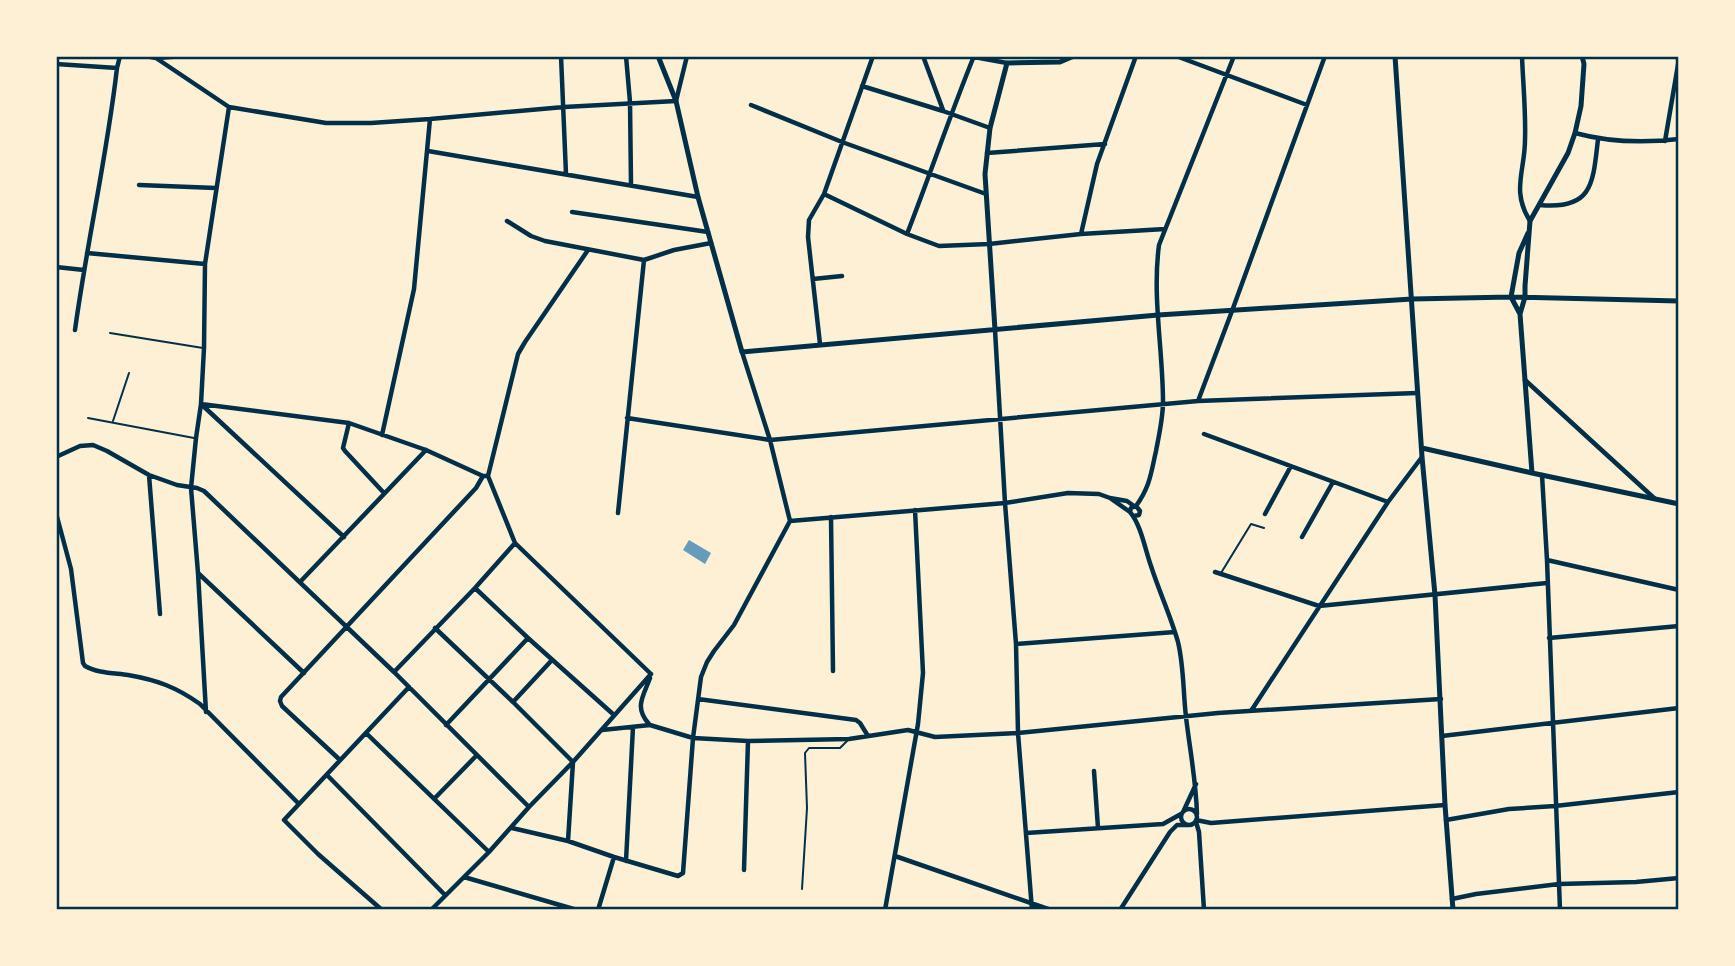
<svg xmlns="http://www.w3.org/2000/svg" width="1735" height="966" font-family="'Public Sans',sans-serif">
<rect width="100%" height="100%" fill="#fdf0d5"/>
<!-- water -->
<path fill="#669bbc" d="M689 540 711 553 705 564 683 550Z"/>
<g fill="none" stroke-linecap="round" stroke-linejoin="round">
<!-- service -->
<path stroke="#003049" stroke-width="2" d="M110 333 203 348
M88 418 194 438
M113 421 129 373
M1221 573 1251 524 1264 528
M802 889 807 808 805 753 809 748H840L848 740"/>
<!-- minor -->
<path stroke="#003049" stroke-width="4.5" d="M145 56 156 58 229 107 326 123H371L430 119 564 107 676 101 687 56
M561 56 566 174
M626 56 630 102 631 184
M923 56 943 110
M1176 56 1307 105
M1522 56C1523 84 1526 112 1525 140 1525 171 1511 191 1530 221
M974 57 1007 63
M157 58 184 56
M56 64 117 68 120 56
M862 86 943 111 990 128
M751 105 842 142 986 194
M1575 133C1608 142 1645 143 1679 139
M1665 141 1679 59
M428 151 698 197
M987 153 1105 144
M139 185 216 188
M824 194 907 234 939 246 989 244 1081 234 1165 229
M1540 205C1593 210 1593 183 1598 139
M572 212 708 232
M507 221 531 236 545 241 644 260 674 250 711 243
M907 234C930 175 950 115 974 56
M1081 234 1097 164 1136 56
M87 253 205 264
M56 267 84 270
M813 279 842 276
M75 330C87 242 107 156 117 68
M995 330 1005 503 1016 644 1018 733 1032 910
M820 344 808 237 809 220 824 194 873 56
M742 352 770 440 790 521
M1525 380 1654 498
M1198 401 1232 311 1325 56
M201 404 349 423 426 450 483 476H488
M201 404 344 537
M627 418 770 440 1198 401 1417 393
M349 423 343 448 345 451 384 493
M1204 434 1388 502
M382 435 414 289 430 119
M56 457 80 446 93 445 107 451 149 475 177 485 197 488 204 491 394 672 529 807
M149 475 160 614
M1542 475 1547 560 1560 910
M488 476 515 543 651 674
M488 476 518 354 525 342 588 250
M1110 498 1127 501 1134 506
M1136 506C1150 487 1151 473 1156 451 1159 435 1163 418 1163 402 1163 350 1152 297 1159 245L1234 56
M56 513 71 569 83 663 85 666C97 673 114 673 128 675 157 680 176 687 200 704L299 804
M618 513 644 260
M1265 514 1291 466
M1134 516 1139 515 1140 511 1136 506 1131 508 1130 512C1141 525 1145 549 1151 566 1159 591 1171 617 1178 642 1184 667 1183 692 1186 717 1190 751 1196 780 1197 814
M831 517 833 671
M790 521 1005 503 1068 493 1099 494 1110 498 1130 512
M1302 537 1333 482
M1547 560 1679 590
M1215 572 1319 606 1547 583
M198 573 304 673
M300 582 426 450
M475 588 528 638 614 715
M435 628 513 702 573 762 568 841
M1549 638 1679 626
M1016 644 1175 632
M394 672 475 588 515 543
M698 699 856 720 860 723 868 736
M513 702 552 660
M1251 711 1388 502 1422 457
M206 712 198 573 191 488 196 438 201 404 204 348 205 264 229 107
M649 724C634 707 643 697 650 678
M446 725 528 638
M602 730 650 725 693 738 748 741 849 739 908 730 935 737 1018 733 1218 713 1441 699
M366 733 489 852
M1442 736 1679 708
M340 760 282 706 280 701 281 697 476 488 483 476
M1094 771 1098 828
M327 775 445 895
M434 799 477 755
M1181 817a8 8 0 1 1 16 0a8 8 0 1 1-16 0Z
M1184 810 1196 784
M1196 820 1211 823 1445 805
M1446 820 1509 809 1555 806 1679 792
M1196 822 1199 832 1204 910
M512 828 568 841 614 857 678 876 683 873 693 738 701 677 707 662 714 651 734 625 790 521
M1026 833 1163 824 1181 814
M895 856 1051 910
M626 861 633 727
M744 870 748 741
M464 877 577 910
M1452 899 1476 894 1559 884 1636 882 1679 878
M382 910 318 854 284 820 409 687
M431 910 489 852 529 807 573 762 651 674
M598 910 614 857
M885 910 918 724 923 673 915 510
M1120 910 1170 832 1177 825H1187"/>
<!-- tertiary -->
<path stroke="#003049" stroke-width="5" d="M658 56 676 101 698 197 742 352 1158 315 1412 299 1511 297 1679 301
M1395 56 1422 457 1435 595 1445 805 1453 910
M1528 233 1519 253 1511 297 1520 314 1532 473
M1520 314 1525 297V286L1530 221 1568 153 1575 133 1581 106 1584 64 1582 56
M995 330 985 174 990 128 1007 63 1060 62 1074 56
M1422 448 1532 473 1679 504"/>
</g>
<!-- border -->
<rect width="1735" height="966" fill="none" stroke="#fdf0d5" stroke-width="116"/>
<rect x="58" y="58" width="1619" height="850" fill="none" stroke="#003049" stroke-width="2.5"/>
</svg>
